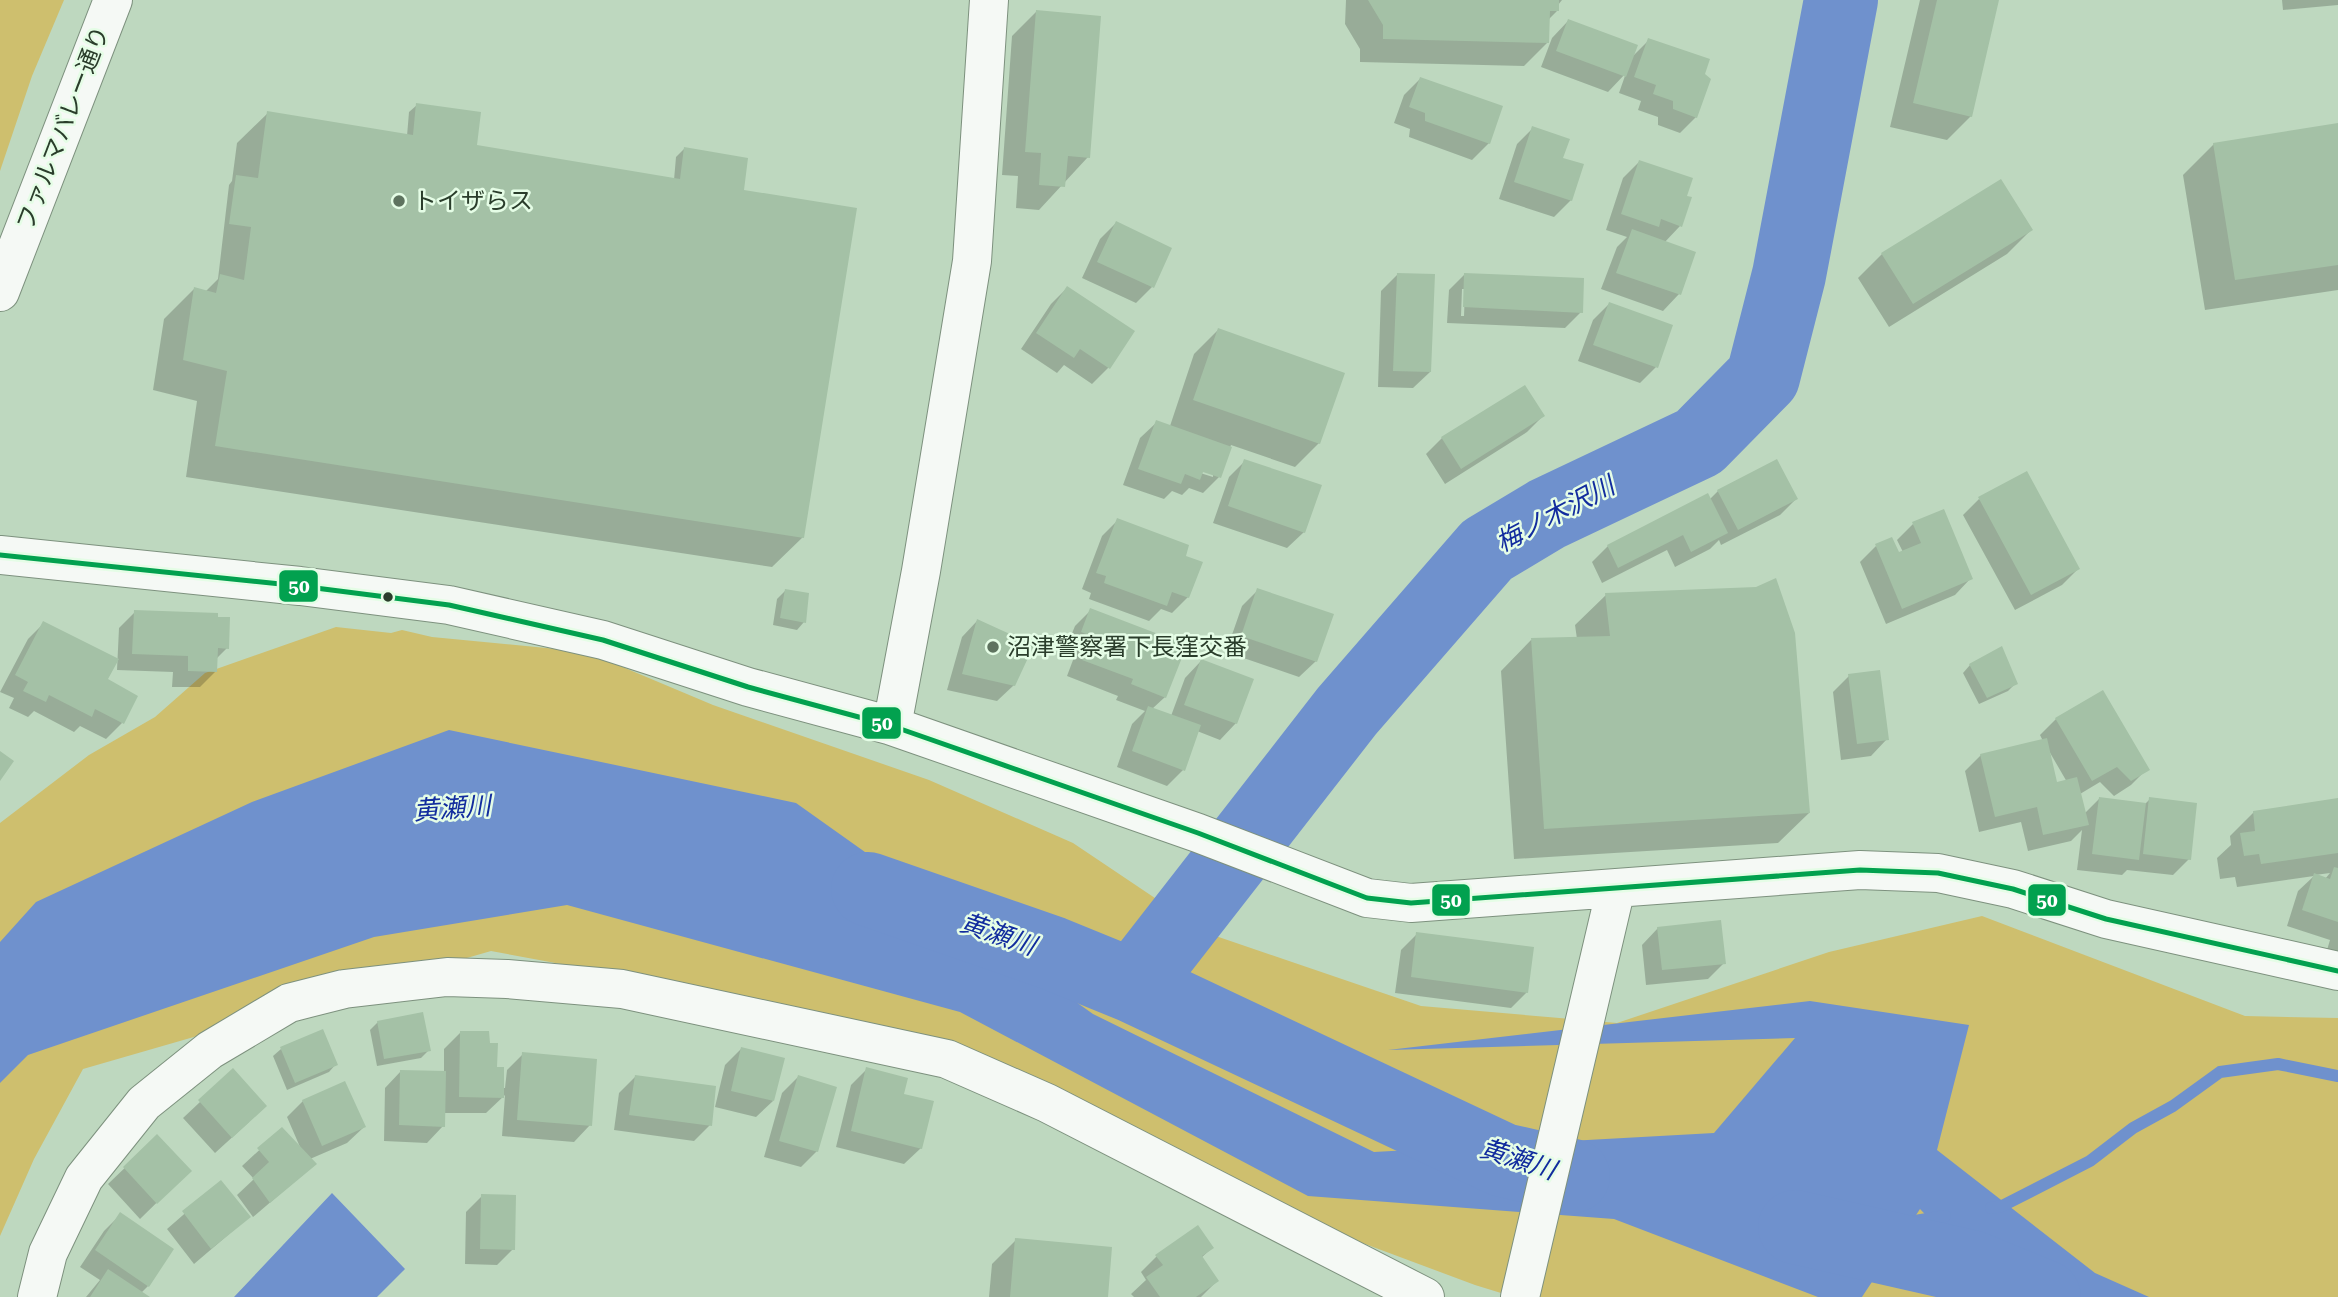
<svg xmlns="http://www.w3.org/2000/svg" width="2338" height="1297" font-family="'Roboto Serif','Noto Sans JP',serif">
<rect width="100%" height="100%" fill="#bed8bf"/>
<!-- green -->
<path fill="#cebf6e" d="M0 0H64L32 76 0 171Z
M336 627 391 633 402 630 432 637 587 652 713 705 929 780 1073 843 1207 933 1421 1006 1617 1023 1829 952 1982 916 2245 1016 2338 1018V1297H1514L1475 1285 1204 1184 778 1004 491 951 83 1069 34 1159 0 1236V823L89 755 155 717 205 673Z"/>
<!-- water -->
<path fill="#6f91cd" d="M449 730 796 803 1093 1014 1374 1152 1714 1133 1795 1038 1388 1050 1810 1001 1969 1025 1937 1150 2095 1273 2149 1297H2004L1920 1209 1862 1297H1818L1614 1219 1308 1196 960 1012 567 905 374 937 28 1055 0 1083V942L36 902 252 802Z
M332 1193 405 1269 377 1297H234Z"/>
<!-- shadow -->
<path fill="#0003" fill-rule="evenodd" d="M1346 0H1562L1558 5 1557 11 1548 20V42L1524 66 1360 62V49L1345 24Z
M1920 0H1997L1971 116 1947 140 1890 127Z
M2282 0H2338V5L2283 10Z
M1036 12 1088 157 1039 210 1016 208 1018 176 1002 175 1012 36Z
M1568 21 1631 58 1649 40 1703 74 1696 117 1680 133 1658 125V117L1638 110 1641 101 1619 93 1626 73 1608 92 1541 67 1552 38Z
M1420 79 1489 143 1472 160 1409 137 1410 129 1394 123 1404 95Z
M417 105 473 147 674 180 676 157 684 149 742 191 803 537 772 567 186 477 197 401 153 390 164 319 194 289 205 292 218 279 229 185 232 181 237 143 268 113 407 136 409 112Z
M2338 125V290L2205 310 2183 175 2214 144Z
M1533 128 1561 159 1571 200 1554 217 1499 199 1517 144Z
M1639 162 1680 226 1664 243 1694 253 1679 294 1663 311 1601 289 1617 247 1627 237 1606 230 1623 178Z
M1116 223 1152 287 1136 303 1082 278 1100 239Z
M2031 230 2007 254 1889 327 1858 278 1882 254Z
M1465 274 1581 312 1565 328 1447 323 1449 290ZM1462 289H1465L1464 316H1461Z
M1397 275 1430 372 1413 388 1378 387 1381 291Z
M1067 288 1132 332 1108 368 1092 384 1064 365 1057 373 1021 349 1051 304Z
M1609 304 1656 367 1640 383 1578 361 1593 320Z
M1218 330 1319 443 1295 467 1231 445 1219 477 1203 493 1189 488 1182 495 1172 491 1164 499 1123 485 1140 438 1157 422 1170 426 1194 354ZM1195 467 1213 474V477L1194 471Z
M1543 416 1527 432 1445 484 1426 454 1442 438Z
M1245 461 1304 532 1287 548 1213 523 1229 477Z
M1718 491 1796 499 1780 515 1721 545 1719 540 1710 549 1675 567 1667 550 1602 583 1592 562 1608 546 1709 500Z
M1979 499 2078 569 2062 585 2015 610 1963 515Z
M1118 520 1184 557 1188 597 1172 613 1161 609 1149 621 1089 599 1091 593 1082 589 1102 536Z
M1913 524 1971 578 1955 595 1886 624 1860 562 1876 546 1898 554 1903 552 1897 540Z
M1258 590 1316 661 1299 677 1226 652 1242 606Z
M785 591 804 622 797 630 773 625 777 599Z
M1606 595 1809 813 1778 843 1514 859 1501 671 1531 640 1577 639 1575 625Z
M1091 610 1165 697 1152 709 1171 716 1185 678 1201 661 1236 723 1220 740 1197 731 1183 770 1167 786 1117 767 1132 724 1145 711 1116 700 1118 696 1067 676 1076 652 1066 648 1075 626Z
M135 612 227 648 216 659V671L200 687H172L173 672 117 670 119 628Z
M977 621 1014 685 997 701 947 690 962 637Z
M44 623 106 680 122 723 106 739 80 726 74 732 34 711 28 717 9 708 14 698 0 692 28 639Z
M1970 665 2016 683 2008 691 1979 704 1963 673Z
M1849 676 1887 739 1871 756 1841 760 1833 692Z
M2056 719 2147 769 2131 785 2114 796 2100 782 2080 794 2084 814 2099 799 2144 805 2150 799 2189 859 2173 875 2127 870 2122 875 2077 870 2082 830 2071 841 2028 851 2021 822 1979 832 1965 771 1981 755 2043 741 2040 735ZM2049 751 2067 782 2056 784Z
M2338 800V954L2327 950 2330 940 2287 926 2298 891 2314 876 2237 887 2235 877 2220 879 2217 858 2231 845 2230 836 2254 812ZM2330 873 2325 879 2315 875Z
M1658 928 1724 963 1708 979 1646 985 1642 945Z
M1417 934 1527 992 1511 1008 1395 993 1401 950Z
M378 1022 429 1050 421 1058 377 1066 370 1030Z
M322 1031 336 1064 329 1072 287 1090 273 1056 281 1049Z
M460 1033 496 1068 503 1088H505L507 1070 523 1054 590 1125 574 1142 502 1136 505 1095 486 1113H444L443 1126 427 1143 384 1141 385 1088 401 1071 444 1073V1049Z
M741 1049 773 1101 756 1117 715 1107 725 1065Z
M867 1069 902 1095 921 1148 904 1164 836 1147 851 1085Z
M233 1071 249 1122 215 1153 183 1118Z
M635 1077 710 1125 694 1141 614 1130 619 1093Z
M798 1077 817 1151 801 1167 764 1157 782 1093Z
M303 1101 364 1127 347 1143 310 1159 315 1164 253 1217 237 1195 254 1179 242 1166 282 1129 300 1147 287 1117Z
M157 1137 189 1171 140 1219 108 1184Z
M221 1182 249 1217 194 1264 167 1229Z
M482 1196 513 1249 497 1265 465 1264 466 1212Z
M120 1215 148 1286 141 1293 147 1297H86L100 1280 80 1267 104 1231Z
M1016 1240 1106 1297H989L992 1264Z
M1212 1248 1201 1258 1217 1281 1201 1297H1134L1131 1294 1146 1280 1141 1272 1157 1256Z"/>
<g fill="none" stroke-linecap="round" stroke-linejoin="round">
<!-- stream -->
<path stroke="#6f91cd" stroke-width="12" d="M1991 1208 2002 1206 2090 1161 2133 1128 2173 1106 2220 1072 2278 1064 2338 1076
M1897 1224 1945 1216"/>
<!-- river -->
<path stroke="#6f91cd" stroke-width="74" d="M868 889 1052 953 1133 986 1503 1160 1573 1176
M1133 986 1347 711 1487 550 1547 514 1699 442 1763 377 1789 275 1841 0
M1795 1227 1971 1267 2044 1297"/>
</g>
<!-- building -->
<path fill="#a4c1a6" d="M1368 0H1559V11H1550L1549 43 1383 39V25Z
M1937 0H1999L1972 117 1913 103Z
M1036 10 1101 16 1090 158 1068 156 1065 187 1039 185 1041 153 1025 152Z
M1568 19 1638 45 1626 77 1556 51Z
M1648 38 1710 59 1705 74 1711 79 1697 118 1673 109V101L1653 94 1656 85 1634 77Z
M1420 77 1503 106 1490 144 1425 121V113L1409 107Z
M416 103 481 112 477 145 680 179 684 147 748 158 744 190 857 208 804 538 215 446 227 371 183 360 194 287 216 293 220 274 244 280 251 227 229 224 236 175 258 178 267 111 413 135Z
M2338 123V265L2235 280 2213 143Z
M1532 126 1570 139 1563 158 1584 164 1572 201 1514 182Z
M1639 160 1693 178 1687 196 1692 197 1682 227 1661 219 1659 227 1621 214Z
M2001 179 2033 230 1913 304 1881 253Z
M1116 221 1172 248 1154 288 1097 262Z
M1632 229 1696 252 1681 295 1616 273Z
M1397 273 1435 274 1431 372 1393 371Z
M1464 273 1584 278 1583 313 1463 307Z
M1067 286 1135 331 1110 369 1080 349 1074 358 1036 333Z
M1609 302 1673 325 1658 368 1593 345Z
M1218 328 1345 373 1320 444 1193 400Z
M1525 385 1545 416 1461 469 1441 437Z
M1156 420 1232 447 1221 478 1203 472 1200 480 1185 474 1181 484 1138 469Z
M1244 459 1322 485 1305 533 1228 506Z
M1777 459 1798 499 1738 530 1717 490Z
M2027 471 2080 569 2031 595 1978 497Z
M1708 493 1728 533 1691 552 1683 535 1618 568 1607 545Z
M1944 509 1973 579 1902 609 1875 544 1892 537 1899 552 1921 543 1912 522Z
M1117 518 1189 545 1186 556 1203 562 1189 598 1172 592 1167 606 1104 583 1106 576 1096 573Z
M1776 578 1795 633 1810 813 1544 829 1531 638 1610 636 1605 593 1756 587Z
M1257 588 1334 614 1317 662 1241 636Z
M785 589 809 593 806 623 780 618Z
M1090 608 1187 645 1166 698 1131 684 1133 679 1082 660 1091 636 1081 632Z
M134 610 218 613V617H230L229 649 218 648 217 672 188 671V656L132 654Z
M977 619 1034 645 1015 686 962 674Z
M43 621 119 659 108 679 138 696 124 724 95 709 92 717 49 695 46 702 23 691 28 682 15 675Z
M2002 646 2018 684 1987 698 1969 664Z
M1201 659 1254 679 1237 724 1184 705Z
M1880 670 1889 740 1857 744 1848 674Z
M2103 690 2150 770 2131 781 2117 767 2092 781 2055 718Z
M1148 706 1201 725 1185 771 1132 751Z
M2047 738 2057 782 2077 777 2089 825 2043 835 2037 807 1995 817 1980 754Z
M0 751 14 761 0 781Z
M2099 797 2146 803 2139 860 2092 854Z
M2149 797 2197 803 2191 860 2143 854Z
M2338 798V853L2261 864 2259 854 2244 856 2240 833 2255 831 2253 811Z
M2334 867 2338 868V922L2302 910 2314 873 2330 879Z
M1721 920 1726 964 1662 970 1657 927Z
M1416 932 1534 947 1528 993 1411 977Z
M423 1012 431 1051 384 1059 377 1021Z
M323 1029 338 1065 295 1083 280 1047Z
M460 1031H489L490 1043H498L497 1067H504V1098L459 1097Z
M741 1047 785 1058 774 1101 731 1091Z
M522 1052 597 1059 592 1126 517 1120Z
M866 1067 908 1078 904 1094 934 1101 922 1149 851 1131Z
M233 1068 267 1106 232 1138 198 1100Z
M400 1070 446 1071 445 1127 399 1125Z
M635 1075 716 1086 712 1126 629 1115Z
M798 1075 837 1087 818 1152 779 1141Z
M345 1081 366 1127 322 1146 302 1100Z
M282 1127 317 1164 270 1203 252 1178 269 1162 257 1148Z
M157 1134 192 1171 157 1204 123 1167Z
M221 1180 251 1217 211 1249 182 1211Z
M481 1194 516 1195 515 1250 480 1249Z
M120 1212 174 1249 149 1287 95 1250Z
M1198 1225 1214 1248 1202 1256 1219 1281 1196 1297H1160L1146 1277 1163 1265 1155 1255Z
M1015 1238 1112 1247 1108 1297H1010Z
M108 1269 150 1297H90Z"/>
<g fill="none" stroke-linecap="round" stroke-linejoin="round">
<!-- minor casing -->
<g stroke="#7d917e" stroke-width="40">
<path id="minor" d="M37 1297 48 1253 84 1178 144 1103 210 1050 289 1003 344 989 447 977 507 979 622 989 947 1059 1047 1103 1425 1297"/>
</g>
<!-- tertiary casing -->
<g stroke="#7d917e" stroke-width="40">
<path id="tertiary" d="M0 292 113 0
M0 555 300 586 449 605 603 640 748 687 892 726 1198 833 1367 898 1411 903 1860 870 1938 873 2013 889 2106 919 2338 971
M892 726 921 571 972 261 989 0
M1520 1297 1616 888"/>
</g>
<!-- minor -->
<use href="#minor" stroke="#f5f9f5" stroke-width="38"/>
<!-- tertiary -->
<use href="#tertiary" stroke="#f5f9f5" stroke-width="38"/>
<!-- bus-1 casing -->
<g stroke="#e5fde6" stroke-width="10">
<path id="bus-1" d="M0 555 300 586 449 605 603 640 748 687 892 726 1198 833 1367 898 1411 903 1860 870 1938 873 2013 889 2106 919 2338 971"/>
</g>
<!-- bus-1 -->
<use href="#bus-1" stroke="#02a14f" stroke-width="5"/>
</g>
<!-- markers -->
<g fill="#5e735f" stroke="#e5fde6" stroke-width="2.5">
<circle cx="399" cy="201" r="7"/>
<circle cx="993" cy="647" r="7"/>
</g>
<circle fill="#2a3d2b" stroke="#e5fde6" stroke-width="2.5" cx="388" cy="597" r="6"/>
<g text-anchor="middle" stroke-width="5" stroke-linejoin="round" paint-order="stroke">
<!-- street labels -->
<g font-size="24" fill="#2a3d2b" stroke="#e5fde6">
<text transform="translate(63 128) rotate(-69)" y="8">ファルマバレー通り</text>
</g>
<!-- poi labels -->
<g font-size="24" fill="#2a3d2b" stroke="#e5fde6" text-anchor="start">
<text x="413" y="209">トイザらス</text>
<text x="1007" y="655">沼津警察署下長窪交番</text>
</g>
<!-- water labels -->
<g font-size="26" font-style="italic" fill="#122c9e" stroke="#e5fde6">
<text transform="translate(1555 514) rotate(-28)" y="9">梅ノ木沢川</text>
<text transform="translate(452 808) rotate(-4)" y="9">黄瀬川</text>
<text transform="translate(998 934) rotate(19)" y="9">黄瀬川</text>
<text transform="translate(1518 1159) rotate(18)" y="9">黄瀬川</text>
</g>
</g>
<g stroke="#e5fde6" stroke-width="2.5">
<rect x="278" y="569" width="41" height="34" rx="7" fill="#02a14f"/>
<rect x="861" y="706" width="41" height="34" rx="7" fill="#02a14f"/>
<rect x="2027" y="883" width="40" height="34" rx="7" fill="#02a14f"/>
<rect x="1431" y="883" width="40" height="34" rx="7" fill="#02a14f"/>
</g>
<g font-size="19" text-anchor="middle" font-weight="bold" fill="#fff">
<text x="299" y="593">50</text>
<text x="882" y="730">50</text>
<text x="2047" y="907">50</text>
<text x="1451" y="907">50</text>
</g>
</svg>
